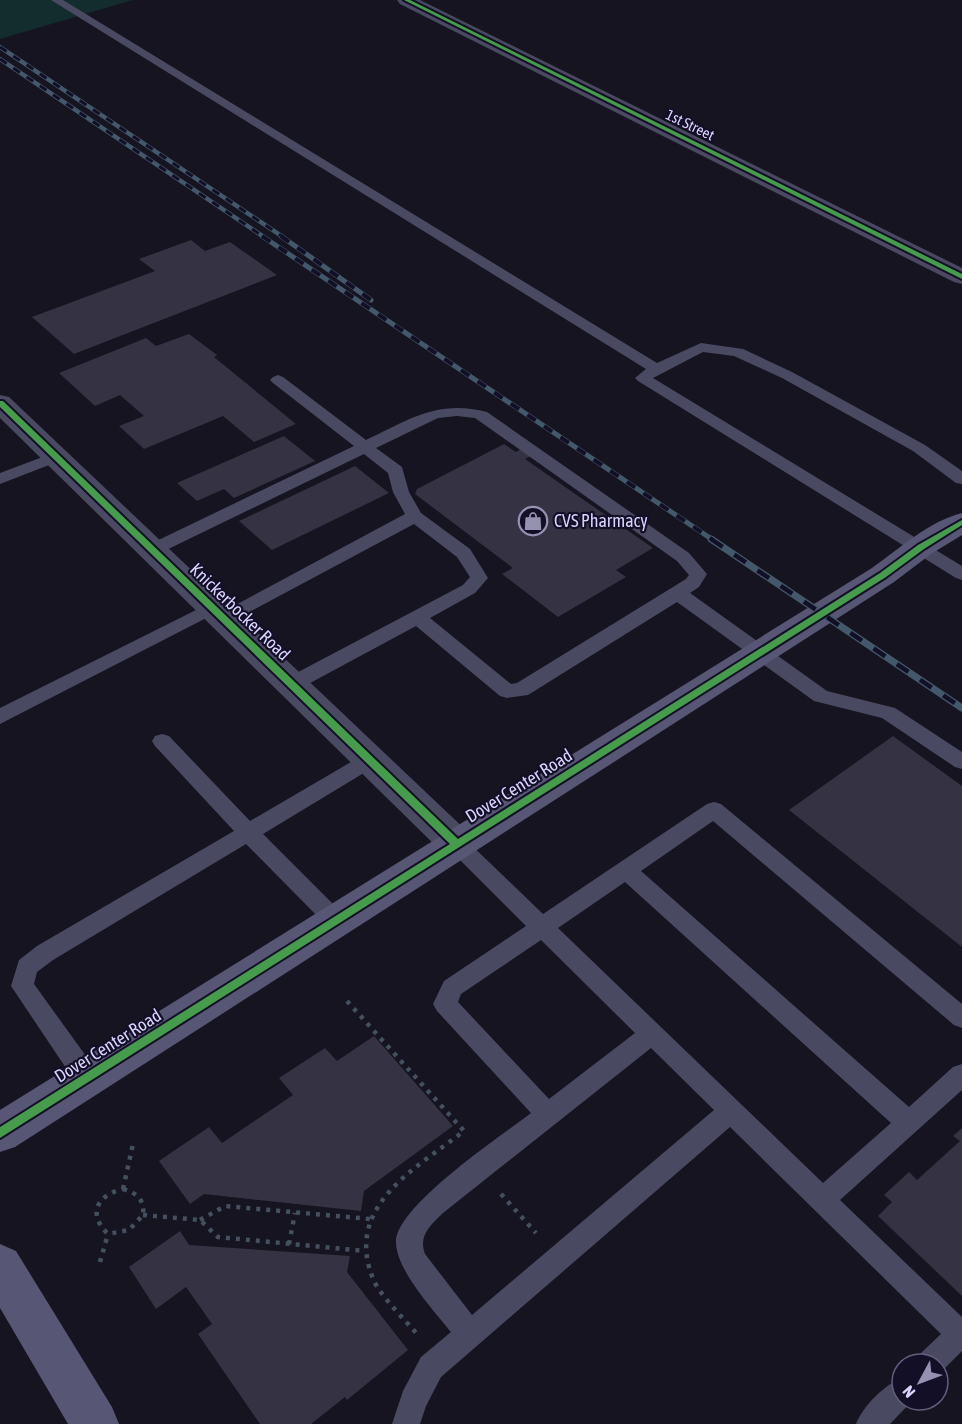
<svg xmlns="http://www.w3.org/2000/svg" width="962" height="1424" font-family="'Asap Condensed',sans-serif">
<rect width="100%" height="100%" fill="#161421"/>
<!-- green -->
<path fill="#132c2d" d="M0 0H133L0 39Z"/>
<!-- building -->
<path fill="#343243" d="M191 240 205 251 230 242 277 275 74 354 32 317 155 271 139 259Z
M189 334 217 355 214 357 296 424 254 442 223 416 144 449 119 426 144 416 120 395 95 406 59 373 146 338 156 346Z
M284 436 315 461 234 498 224 489 197 501 177 483Z
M504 444 516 452 523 448 533 455 525 459 653 548 616 570 626 577 558 617 502 574 513 568 415 494 417 489Z
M355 466 389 493 272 550 239 521Z
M893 736 962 786V947L789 810Z
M374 1036 453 1126 364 1191 361 1211 204 1194 190 1204 159 1161 209 1127 222 1143 293 1095 279 1078 325 1048 337 1061Z
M962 1128V1296L878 1216 892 1202 884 1195 909 1172 917 1180 960 1141 953 1136Z
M180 1231 189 1245 350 1256 347 1272 408 1350 347 1400 345 1397 311 1424H260L198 1334 212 1324 186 1287 156 1309 129 1267Z"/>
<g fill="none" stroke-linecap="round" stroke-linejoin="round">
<!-- path -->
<path stroke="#44505f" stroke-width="4.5" stroke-dasharray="4 6" stroke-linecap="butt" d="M347 1001 464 1131C415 1169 342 1207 374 1281 380 1295 406 1321 417 1334
M123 1189C137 1193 145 1200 143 1215L129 1230 108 1234C87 1214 97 1195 123 1189Z
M123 1189 133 1144
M501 1194 536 1233
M143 1215 200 1220 218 1237 365 1251
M200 1220 225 1206 370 1219
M289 1244 295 1213
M100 1262 108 1234"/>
<!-- lane -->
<path fill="#4a4962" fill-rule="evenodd" d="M51 0H63L657 363 701 343 743 349 792 372 925 445 962 471V484L956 483 913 451 782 378 734 356 703 352 653 378 962 566V580L956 578 638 381 635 378 646 369Z
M278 375 283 377 366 440C408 420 438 399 487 412L689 553 707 574 699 587 690 593 827 691 895 708 962 752V769L955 767 882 718 814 701 677 602 528 695 507 698 500 696 416 626 299 689 292 691 285 689 282 684 285 679 463 585 470 577 457 557 414 524 229 623 223 625 217 623 214 619 217 615 405 514 393 492 388 473 364 454 158 554H146L143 550 146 546 354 446 273 383 270 380 273 377ZM457 416 475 418 677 561 689 575 686 579 517 683 511 684 430 618 475 593 488 578 470 549 421 513 409 492 402 467 376 448 438 418Z
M56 452 64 457 62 460 0 484V473Z
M212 602 218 604 221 608 218 612 0 724V708Z
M162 734 169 736 250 821 363 755 370 753 377 755 380 760 377 765 263 834 344 915 347 921 344 927 336 930 328 927 246 844 53 960 37 972 34 984 96 1070 99 1078 96 1086 87 1089 78 1086 11 986 19 960 37 946 234 831 155 746 152 741 155 736Z
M714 802 721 804 962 1004V1028L954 1025 713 821 641 871 909 1107 953 1067 962 1064V1090L840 1200 962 1317V1351L938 1375V1364H916L920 1354 941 1334 730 1127 441 1377 426 1406 420 1424H392L403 1391 421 1357 451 1332C434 1311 396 1270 396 1242 396 1206 501 1136 531 1113L437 1011 433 1004 444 981 526 926 450 850 446 844 450 838 457 836 464 838 543 914 707 804ZM625 882 891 1123 823 1183 558 928ZM541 940 635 1033 549 1099 458 1002 461 994ZM651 1048 714 1110 472 1315 425 1254C418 1235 431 1225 443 1213Z
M902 1378V1400H913L890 1424H856C863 1406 884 1385 902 1378Z"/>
<!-- street -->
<path fill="#4a4962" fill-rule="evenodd" d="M397 0H420L962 268V284L954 282 400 4Z
M0 395 9 397 470 834 475 844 470 854 457 858 444 854 0 418Z"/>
<!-- secondary -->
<path fill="#575674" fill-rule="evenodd" d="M962 513V535L931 554 894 582 15 1147 0 1152V1110L872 568C899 549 929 521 962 513Z
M0 1244 16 1251 112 1407 119 1424H68L0 1308Z"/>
<!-- rail-far2 casing -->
<g stroke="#43596b" stroke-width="4.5">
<path id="rail-far2" d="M0 47 283 237
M0 59 264 237"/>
</g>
<!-- rail-far1 casing -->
<g stroke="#43596b" stroke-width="5">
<path id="rail-far1" d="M262 236 713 540
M281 236 371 300"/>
</g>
<!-- rail casing -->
<g stroke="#43596b" stroke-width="7">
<path id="rail" d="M711 539 962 708"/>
</g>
<!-- rail-far2 -->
<use href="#rail-far2" stroke="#130f26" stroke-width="3" stroke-dasharray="8" stroke-linecap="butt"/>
<!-- rail-far1 -->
<use href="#rail-far1" stroke="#130f26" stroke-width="4" stroke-dasharray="10" stroke-linecap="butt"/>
<!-- rail -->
<use href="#rail" stroke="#130f26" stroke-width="4.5" stroke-dasharray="14" stroke-linecap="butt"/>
<!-- cycleway casing -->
<g stroke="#130f26" stroke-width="4">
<path id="cycleway" d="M404 0H410L962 274V279Z
M0 401H3L458 839 880 573 918 545 962 520V525L924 549 886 577 0 1138V1127L450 844 0 407Z"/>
</g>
<!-- cycleway -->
<use href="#cycleway" fill="#469c4c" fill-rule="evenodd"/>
</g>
<!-- icons -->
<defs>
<g id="shop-ring" transform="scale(1.5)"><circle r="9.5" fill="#130f26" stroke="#9591b1" stroke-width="1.5"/><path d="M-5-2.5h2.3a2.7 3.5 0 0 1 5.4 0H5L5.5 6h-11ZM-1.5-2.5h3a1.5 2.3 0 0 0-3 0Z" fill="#9591b1"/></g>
</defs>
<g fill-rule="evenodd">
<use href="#shop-ring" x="533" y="521"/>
</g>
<g text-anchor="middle" stroke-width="4.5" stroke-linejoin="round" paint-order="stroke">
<!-- far-street labels -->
<g font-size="15" fill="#d9d4ff" stroke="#130f26">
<text transform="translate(690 125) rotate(26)" y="5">1st Street</text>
</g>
<!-- poi labels -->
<g font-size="18" fill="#d9d4ff" stroke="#130f26" text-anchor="start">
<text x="554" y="527">CVS Pharmacy</text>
</g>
<!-- street labels -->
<g font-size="18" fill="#d9d4ff" stroke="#130f26">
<text transform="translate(240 612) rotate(44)" y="6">Knickerbocker Road</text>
<text transform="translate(519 786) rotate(-32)" y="6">Dover Center Road</text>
<text transform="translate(108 1046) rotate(-32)" y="6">Dover Center Road</text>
</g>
</g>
<!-- north arrow -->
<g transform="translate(920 1382) rotate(229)"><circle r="28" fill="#130f26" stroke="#625e7d" stroke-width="1.5"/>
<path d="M0-4.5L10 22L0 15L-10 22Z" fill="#9591b1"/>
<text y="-9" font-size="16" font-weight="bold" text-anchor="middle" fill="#d9d4ff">N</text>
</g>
</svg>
